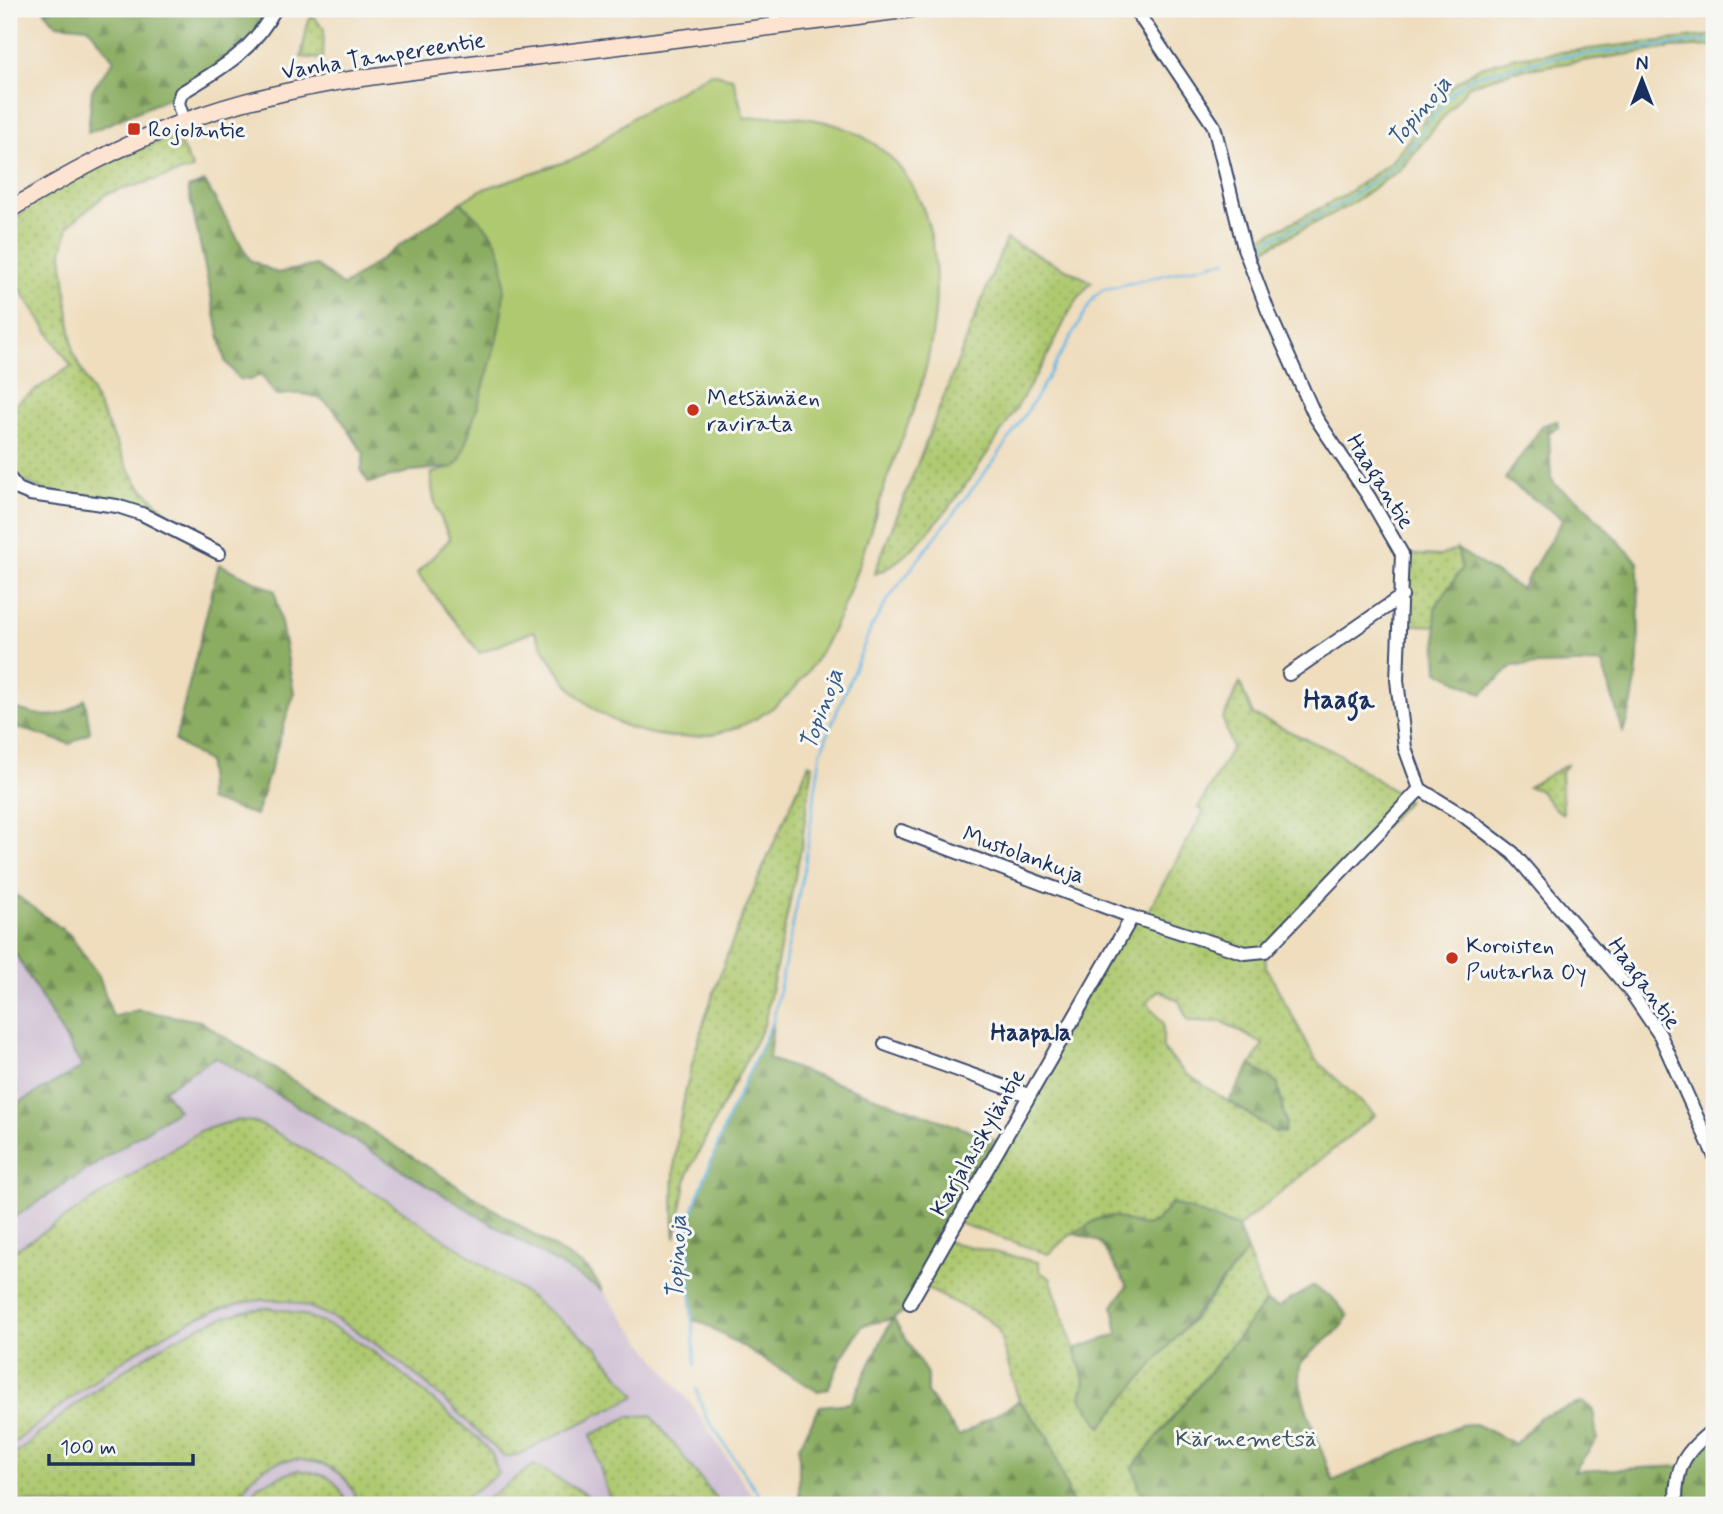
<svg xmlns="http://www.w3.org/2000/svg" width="1723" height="1514" font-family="Mynerve,sans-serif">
<defs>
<pattern id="grass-dots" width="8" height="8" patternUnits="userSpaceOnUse" patternTransform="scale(1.75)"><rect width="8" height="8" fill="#afc96f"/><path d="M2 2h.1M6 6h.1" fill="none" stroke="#8ea45e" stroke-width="1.8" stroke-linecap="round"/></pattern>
<pattern id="forest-firs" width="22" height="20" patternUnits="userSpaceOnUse" patternTransform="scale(1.75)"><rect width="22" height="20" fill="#8bad62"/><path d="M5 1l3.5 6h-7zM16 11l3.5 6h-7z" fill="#718d54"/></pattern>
</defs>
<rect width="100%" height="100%" fill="#f6f6f2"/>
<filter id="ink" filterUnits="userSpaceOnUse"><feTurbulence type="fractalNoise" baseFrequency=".0143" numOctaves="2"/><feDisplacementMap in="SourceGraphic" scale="14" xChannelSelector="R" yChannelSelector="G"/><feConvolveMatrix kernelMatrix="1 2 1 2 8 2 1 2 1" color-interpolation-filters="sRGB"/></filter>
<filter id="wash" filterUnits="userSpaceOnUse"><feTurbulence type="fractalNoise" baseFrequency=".00686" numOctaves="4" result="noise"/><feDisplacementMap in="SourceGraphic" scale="28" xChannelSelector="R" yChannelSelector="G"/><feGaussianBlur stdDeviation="1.57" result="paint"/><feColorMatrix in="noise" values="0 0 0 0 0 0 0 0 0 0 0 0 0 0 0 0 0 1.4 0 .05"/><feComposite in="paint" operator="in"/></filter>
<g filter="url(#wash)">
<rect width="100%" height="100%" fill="#efddbd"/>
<!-- industrial -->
<path fill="#cdbed2" d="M9 943 82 1067 9 1108Z
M215 1057 603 1291 694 1408 758 1505H9V1221L177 1110 164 1090Z"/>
<!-- grass -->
<path fill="url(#grass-dots)" stroke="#657c66" stroke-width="2" fill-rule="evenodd" d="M312 15 324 29 323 59 301 57 308 22Z
M1714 35V46L1671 48 1513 71 1469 86 1401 169 1348 206 1261 251 1249 236 1263 237 1340 198 1391 162 1450 87 1478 68 1515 57Z
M176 136 193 169 106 194 68 226 62 253 73 352 128 468 138 484 178 523C161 515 143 503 124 499 85 492 34 502 9 465V408L71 366 9 273V226C47 183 122 153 176 136Z
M1006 239 1092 282C1068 305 1059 337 1043 364 1011 417 930 556 874 574Z
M1457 549 1462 568 1435 608 1437 626 1400 624 1402 554 1440 556Z
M1240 683 1253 715 1339 754 1408 801 1265 951 1266 967 1316 1060 1375 1115 1238 1227 1171 1203C1143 1249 1129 1209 1101 1218 1095 1219 1093 1224 1088 1228 1084 1231 1078 1231 1073 1234 1063 1238 1057 1248 1048 1254L955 1222 1132 917 1143 920 1204 811 1198 808 1232 748 1223 719ZM1159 990 1179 1001 1188 1021 1223 1022 1263 1044 1251 1065 1278 1084 1275 1132 1185 1073 1163 1049V1023L1147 1002Z
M809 764 813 765 801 848 764 1025 688 1173 675 1238C659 1080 747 906 809 764Z
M1568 764 1561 773 1563 814 1552 806 1539 790 1528 787Z
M237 1120 255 1122 281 1135 397 1207 522 1291 596 1347 636 1396 517 1455 504 1457C452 1406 366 1321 296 1303 208 1279 74 1396 9 1447V1254L202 1130Z
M945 1241 1038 1262 1040 1272 1050 1278 1085 1381 1153 1361 1193 1320 1247 1251 1266 1302 1133 1467 1145 1505H1073L1048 1436 1019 1401 998 1329 987 1319 920 1285Z
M267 1308C349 1314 416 1389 478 1438L492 1454 498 1474 454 1505H357C352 1465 299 1449 266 1467 251 1474 242 1491 236 1505H53L24 1501 19 1505H9V1460C67 1408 190 1311 267 1308Z
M651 1415 721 1505H611L591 1435 628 1417Z
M534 1465 604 1505H478Z
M297 1470C325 1473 338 1477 347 1505H246L258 1485Z"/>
<!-- forest -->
<path fill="url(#forest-firs)" stroke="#536e60" stroke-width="2" d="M43 9H275L265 27 181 93 88 133 92 90 114 60 88 27 56 24Z
M205 182 250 260 277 273 316 265 343 286 461 202C474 216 492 229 499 248 519 300 477 405 461 458L454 467 411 471 369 483 361 471 364 454C337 415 330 385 276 396L261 374 251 380 239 379 225 361 188 188Z
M1557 421 1558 428 1549 432 1551 478 1556 486 1579 500 1638 562C1638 618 1644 679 1623 732L1602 663 1512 666 1482 694 1438 671 1435 608 1462 568 1457 549 1521 589 1563 519 1505 479 1543 425Z
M219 564 275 591 294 693 256 815 208 800V762L175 741Z
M85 699 90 732 70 744 9 725V707C43 716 56 724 85 699Z
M9 890 69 934 99 976 113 1017 138 1010 200 1021 589 1270 603 1291 215 1057 164 1090 178 1110 9 1221V1108L82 1067 9 943Z
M773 1021 769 1059 1001 1142 910 1303 904 1312 893 1318 927 1374V1393L959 1436 1019 1401 1048 1436 1073 1505H799V1447L820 1406 851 1403 892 1319 863 1325 842 1357 828 1389 817 1391 701 1322 692 1320 688 1235 694 1206 729 1115Z
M1251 1065 1278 1084 1286 1124 1284 1133 1275 1132 1229 1101Z
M1171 1203 1238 1227 1247 1251C1200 1311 1149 1367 1101 1427L1081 1397 1085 1381 1075 1349 1118 1334 1113 1306 1127 1286 1100 1242 1073 1233C1085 1230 1092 1219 1103 1217 1133 1212 1145 1247 1171 1203Z
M1314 1286 1333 1298 1348 1316C1337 1337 1316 1345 1302 1362 1289 1379 1326 1459 1333 1481L1460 1425 1475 1424 1515 1444 1540 1417 1583 1402 1593 1409 1597 1439 1574 1471 1685 1466 1714 1436V1505H1145L1133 1467 1266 1302 1278 1307Z"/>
<!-- pitch -->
<path fill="#afc96f" stroke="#657c66" stroke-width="2" d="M711 73 733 78 744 118C905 100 958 217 928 358 920 399 901 440 887 479 865 544 847 618 806 674 753 748 646 759 579 696 559 678 547 654 534 631L480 653 417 573 450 539C441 517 429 498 432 473L454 467 461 458C477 405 519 300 499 248 492 229 474 216 461 202L481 190 579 157 635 116Z"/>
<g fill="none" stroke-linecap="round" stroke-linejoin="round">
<!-- stream -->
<path stroke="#6eb9e7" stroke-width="2.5" d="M1254 248 1344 202 1396 166 1453 91 1475 76 1550 58 1714 40
M695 1365 688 1235 694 1206 729 1115 773 1021 805 864 821 751 871 628 888 599 997 457 1035 399 1094 297 1102 290 1227 260
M696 1389 706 1417 766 1505"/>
</g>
</g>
<g filter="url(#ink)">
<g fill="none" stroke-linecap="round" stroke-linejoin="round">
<!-- minor casing -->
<g stroke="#3b496c" stroke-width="16">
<path id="minor" d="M775 9 777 25
M1083 9H1101
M1135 9 1214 126 1244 248 1268 311 1316 418 1369 497 1402 554 1397 680 1405 748 1420 789 1464 816 1513 853 1628 988 1660 1035 1714 1155
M184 121 178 103 181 93C221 69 252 52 275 9
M9 478 18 489 30 494 117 506 142 514 219 553
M1289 674 1402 596
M901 831 1132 917
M885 1044 1028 1095
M910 1303 1132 917 1245 953 1265 951 1420 789
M1676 1505C1675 1467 1684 1452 1714 1429"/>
</g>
<!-- secondary casing -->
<g stroke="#3b496c" stroke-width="19">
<path id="secondary" d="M9 210C65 176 121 145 183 122 288 82 404 72 514 59 647 43 780 26 912 9"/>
</g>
<!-- minor -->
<use href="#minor" stroke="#fff" stroke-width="12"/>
<!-- secondary -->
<use href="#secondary" stroke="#fde4d1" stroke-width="16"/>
</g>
</g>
<!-- markers -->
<g fill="#c8321e" stroke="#f6f6f2" stroke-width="2.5">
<rect x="127" y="122" width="14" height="14" rx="3.5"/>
<circle cx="693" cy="410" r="7"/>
<circle cx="1452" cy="958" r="7"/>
</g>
<g text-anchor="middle" stroke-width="6" stroke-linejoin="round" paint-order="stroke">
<!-- street labels -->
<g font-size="23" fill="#1b2f5e" stroke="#f6f6f2">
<text transform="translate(383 55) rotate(-9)" y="8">Vanha Tampereentie</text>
<text transform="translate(1381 481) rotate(58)" y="8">Haagantie</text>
<text transform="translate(1024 854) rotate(20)" y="8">Mustolankuja</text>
<text transform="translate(1645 983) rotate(54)" y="8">Haagantie</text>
<text transform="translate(977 1142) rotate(-60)" y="8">Karjalaiskyläntie</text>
</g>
<!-- poi labels -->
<g font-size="23" fill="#1b2f5e" stroke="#f6f6f2" text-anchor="start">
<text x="148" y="137">Rojolantie</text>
<text x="707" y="405">Metsämäen<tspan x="707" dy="26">ravirata</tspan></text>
<text x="1466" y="953">Koroisten<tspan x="1466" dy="26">Puutarha Oy</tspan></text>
</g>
<!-- park labels -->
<g font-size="23" fill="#405662" stroke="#f6f6f2">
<text x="1246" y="1446">Kärmemetsä</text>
</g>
<!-- water labels -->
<g font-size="24" font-style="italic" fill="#345887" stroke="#f6f6f2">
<text transform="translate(1419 111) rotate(-50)" y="8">Topinoja</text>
<text transform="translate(821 709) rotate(-70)" y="8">Topinoja</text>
<text transform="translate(676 1257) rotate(-88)" y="8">Topinoja</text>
</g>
<!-- neighbourhood labels -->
<g font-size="24" font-weight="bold" fill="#1b2f5e" stroke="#f6f6f2">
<text x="1031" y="1040">Haapala</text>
</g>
<!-- quarter labels -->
<g font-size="26" font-weight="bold" fill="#1b2f5e" stroke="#f6f6f2">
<text x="1339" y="708">Haaga</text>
</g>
</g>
<!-- margin -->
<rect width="1723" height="1514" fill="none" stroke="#f6f6f2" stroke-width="35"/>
<!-- north arrow -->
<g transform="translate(1642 80)" stroke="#f6f6f2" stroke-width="5" paint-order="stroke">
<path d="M0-5L12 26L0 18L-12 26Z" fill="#1b2f5e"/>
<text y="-10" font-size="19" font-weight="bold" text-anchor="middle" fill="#1b2f5e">N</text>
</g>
<!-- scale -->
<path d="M49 1454v10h144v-10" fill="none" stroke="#1b2f5e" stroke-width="3.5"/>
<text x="60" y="1454" font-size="21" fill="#1b2f5e" stroke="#f6f6f2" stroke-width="5" paint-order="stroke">100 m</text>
</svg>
